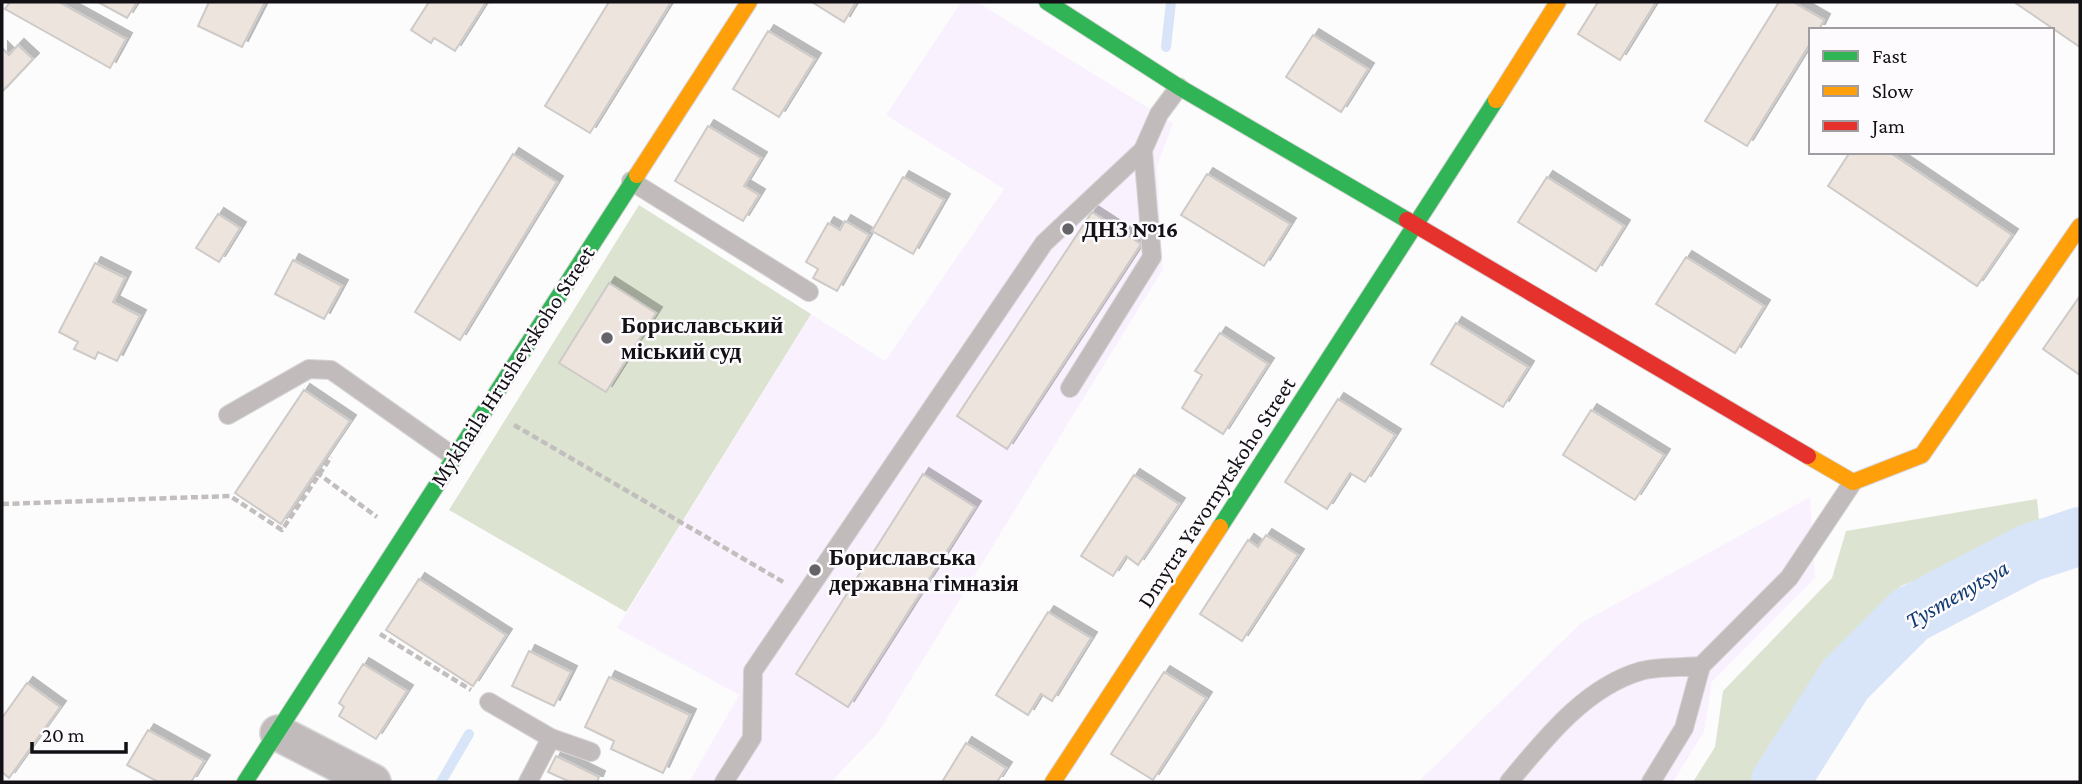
<svg xmlns="http://www.w3.org/2000/svg" width="2082" height="784" font-family="'Crimson Pro',serif">
<defs>
<filter id="shadow"><feDropShadow dx="6" dy="-6" stdDeviation="0" flood-color="#0004"/></filter>
</defs>
<rect width="100%" height="100%" fill="#fdfcfd"/>
<!-- built -->
<path fill="#f9f2fe" d="M961 2H977L1173 123 1157 166 1163 269 878 733 831 782H689L739 695 617 628 811 314 885 361 1004 189 886 115Z
M1810 497 1815 578 1712 682 1704 732 1673 782H1418L1581 623Z"/>
<!-- green -->
<path fill="#dce4d1" d="M639 205 811 314 626 612 449 510Z
M2037 499 2040 530 1901 586 1826 664 1750 782H1693L1715 747 1723 691 1832 578 1846 531Z"/>
<g fill="none" stroke-linecap="round" stroke-linejoin="round">
<!-- stream -->
<path stroke="#d8e5f8" stroke-width="10" d="M1166 47 1171 2
M441 782 469 734"/>
<!-- river -->
<path stroke="#d8e5f8" stroke-width="58" d="M1780 782 1845 680 1910 615 2029 553 2080 536"/>
</g>
<!-- building -->
<path fill="#ece4dd" stroke="#cecac8" stroke-width="2" filter="url(#shadow)" d="M10 2H59L126 39 110 68 5 9Z
M98 2H137L127 18Z
M209 2H265L242 47 198 26Z
M429 2H486L455 51 434 38 431 43 411 30Z
M609 2H671L590 133 545 106Z
M812 2H856L844 22Z
M1598 2H1656L1620 60 1578 34Z
M1779 2H1793L1824 20 1819 30H1811V42L1747 146 1705 121Z
M2014 2H2080V47Z
M768 31 815 59 779 117 733 89Z
M1313 35 1368 69 1341 112 1286 77Z
M18 45 33 59 2 92V48L9 55Z
M708 126 761 158 744 186 759 195 743 221 675 181Z
M1850 152H1889L2012 235 1977 286 1828 186Z
M513 154 557 182 460 340 415 312Z
M1207 174 1290 224 1264 266 1181 215Z
M903 177 944 200 913 254 872 231Z
M1547 177 1624 226 1596 271 1518 222Z
M1092 212 1141 244 1007 449 957 416Z
M218 214 240 228 219 262 196 248Z
M845 221 869 235 837 291 813 278 818 269 806 262 828 223 840 230Z
M1686 257 1764 306 1735 353 1656 304Z
M293 260 342 286 324 319 275 294Z
M95 263 125 278 113 302 140 316 117 361 98 352 95 359 74 349 78 342 59 332Z
M609 283 656 313 606 392 559 363Z
M2080 296V375L2043 349Z
M1456 323 1528 367 1503 407 1431 364Z
M1220 333 1268 364 1223 434 1182 408 1202 375 1195 371Z
M304 390 350 421 281 524 235 493Z
M1338 399 1395 435 1365 482 1350 473 1327 509 1285 482Z
M1591 410 1664 455 1635 500 1563 455Z
M923 474 975 507 848 707 796 674Z
M1134 475 1179 504 1138 565 1126 556 1113 576 1081 556Z
M1266 535 1298 555 1242 641 1200 614 1248 540 1258 547Z
M419 579 506 635 473 686 386 630Z
M1048 612 1091 638 1052 701 1041 694 1028 715 996 695Z
M529 651 571 672 554 706 512 686Z
M363 664 407 691 376 739 339 716 344 707 339 703Z
M1164 672 1206 698 1153 780 1111 754Z
M609 677 690 715 663 773 611 749 614 741 585 727Z
M27 683 60 707 9 778 2 772V718Z
M148 730 204 761 191 782H158L127 765Z
M966 743 1006 768 997 782H942Z
M556 756 599 777 597 782H570L548 772Z"/>
<g fill="none" stroke-linecap="round" stroke-linejoin="round">
<!-- lane casing -->
<g stroke="#d8d6d8" stroke-width="20">
<path id="lane" d="M631 181 809 292
M1070 388 1152 257 1143 150
M228 415 309 369 331 370 453 456
M489 702 551 738
M528 782 551 738 591 752
M724 782 752 738 753 671 1044 243 1143 150 1159 114 1179 87
M1509 782C1544 740 1585 687 1641 671 1659 666 1682 668 1701 666L1789 578 1853 482
M1651 782 1684 728 1701 666"/>
</g>
<!-- street casing -->
<g stroke="#d8d6d8" stroke-width="38">
<path id="street" d="M278 733 373 782"/>
</g>
<!-- fast casing -->
<g stroke="#d8d6d8" stroke-width="18">
<path id="fast" d="M1047 2 1179 87 1407 220
M1220 527 1496 100
M245 782 637 175"/>
</g>
<!-- slow casing -->
<g stroke="#d8d6d8" stroke-width="18">
<path id="slow" d="M1496 100 1558 2
M637 175 749 2
M1808 456 1853 482 1922 455 2080 226
M1053 782 1220 527"/>
</g>
<!-- jam casing -->
<g stroke="#d8d6d8" stroke-width="18">
<path id="jam" d="M1407 220 1808 456"/>
</g>
<!-- path -->
<path stroke="#c2bebd" stroke-width="4.5" stroke-dasharray="7 3.5" stroke-linecap="butt" d="M514 425 785 583
M316 472 377 517
M2 504 230 496 282 530 331 457
M380 634 471 690"/>
<!-- lane -->
<use href="#lane" stroke="#c2bbbb" stroke-width="18"/>
<!-- street -->
<use href="#street" stroke="#c2bbbb" stroke-width="35"/>
<!-- fast -->
<use href="#fast" stroke="#30b455" stroke-width="16"/>
<!-- slow -->
<use href="#slow" stroke="#ff9f0a" stroke-width="16"/>
<!-- jam -->
<use href="#jam" stroke="#e5322d" stroke-width="16"/>
</g>
<!-- markers -->
<g fill="#656367" stroke="#fdfbfe" stroke-width="2.5">
<circle cx="1068" cy="229" r="7"/>
<circle cx="607" cy="338" r="7"/>
<circle cx="815" cy="570" r="7"/>
</g>
<g text-anchor="middle" stroke-width="5" stroke-linejoin="round" paint-order="stroke">
<!-- poi labels -->
<g font-size="23" font-weight="bold" fill="#131016" stroke="#fdfbfe" text-anchor="start">
<text x="1082" y="237">ДНЗ №16</text>
<text x="621" y="333">Бориславський<tspan x="621" dy="26">міський суд</tspan></text>
<text x="829" y="565">Бориславська<tspan x="829" dy="26">державна гімназія</tspan></text>
</g>
<!-- street labels -->
<g font-size="23" fill="#131016" stroke="#fdfbfe">
<text transform="translate(512 366) rotate(-57)" y="8">Mykhaila Hrushevskoho Street</text>
<text transform="translate(1216 492) rotate(-57)" y="8">Dmytra Yavornytskoho Street</text>
</g>
<!-- water labels -->
<g font-size="24" font-style="italic" fill="#123c70" stroke="#fdfbfe">
<text transform="translate(1957 594) rotate(-30)" y="8">Tysmenytsya</text>
</g>
</g>
<!-- border -->
<rect width="2082" height="784" fill="none" stroke="#131016" stroke-width="7"/>
<!-- legend -->
<rect x="1809" y="28" width="245" height="126" fill="#fdfbfe" stroke="#9f9da1" stroke-width="2"/>
<rect x="1823" y="51" width="35" height="10" fill="#30b455" stroke="#9f9da1" stroke-width="2"/>
<text x="1872" y="63" font-size="21" fill="#131016">Fast</text>
<rect x="1823" y="86" width="35" height="10" fill="#ff9f0a" stroke="#9f9da1" stroke-width="2"/>
<text x="1872" y="98" font-size="21" fill="#131016">Slow</text>
<rect x="1823" y="121" width="35" height="10" fill="#e5322d" stroke="#9f9da1" stroke-width="2"/>
<text x="1872" y="133" font-size="21" fill="#131016">Jam</text>
<!-- scale -->
<path d="M32 742v10h94v-10" fill="none" stroke="#131016" stroke-width="3.5"/>
<text x="42" y="742" font-size="21" fill="#131016" stroke="#fdfbfe" stroke-width="5" paint-order="stroke">20 m</text>
</svg>
